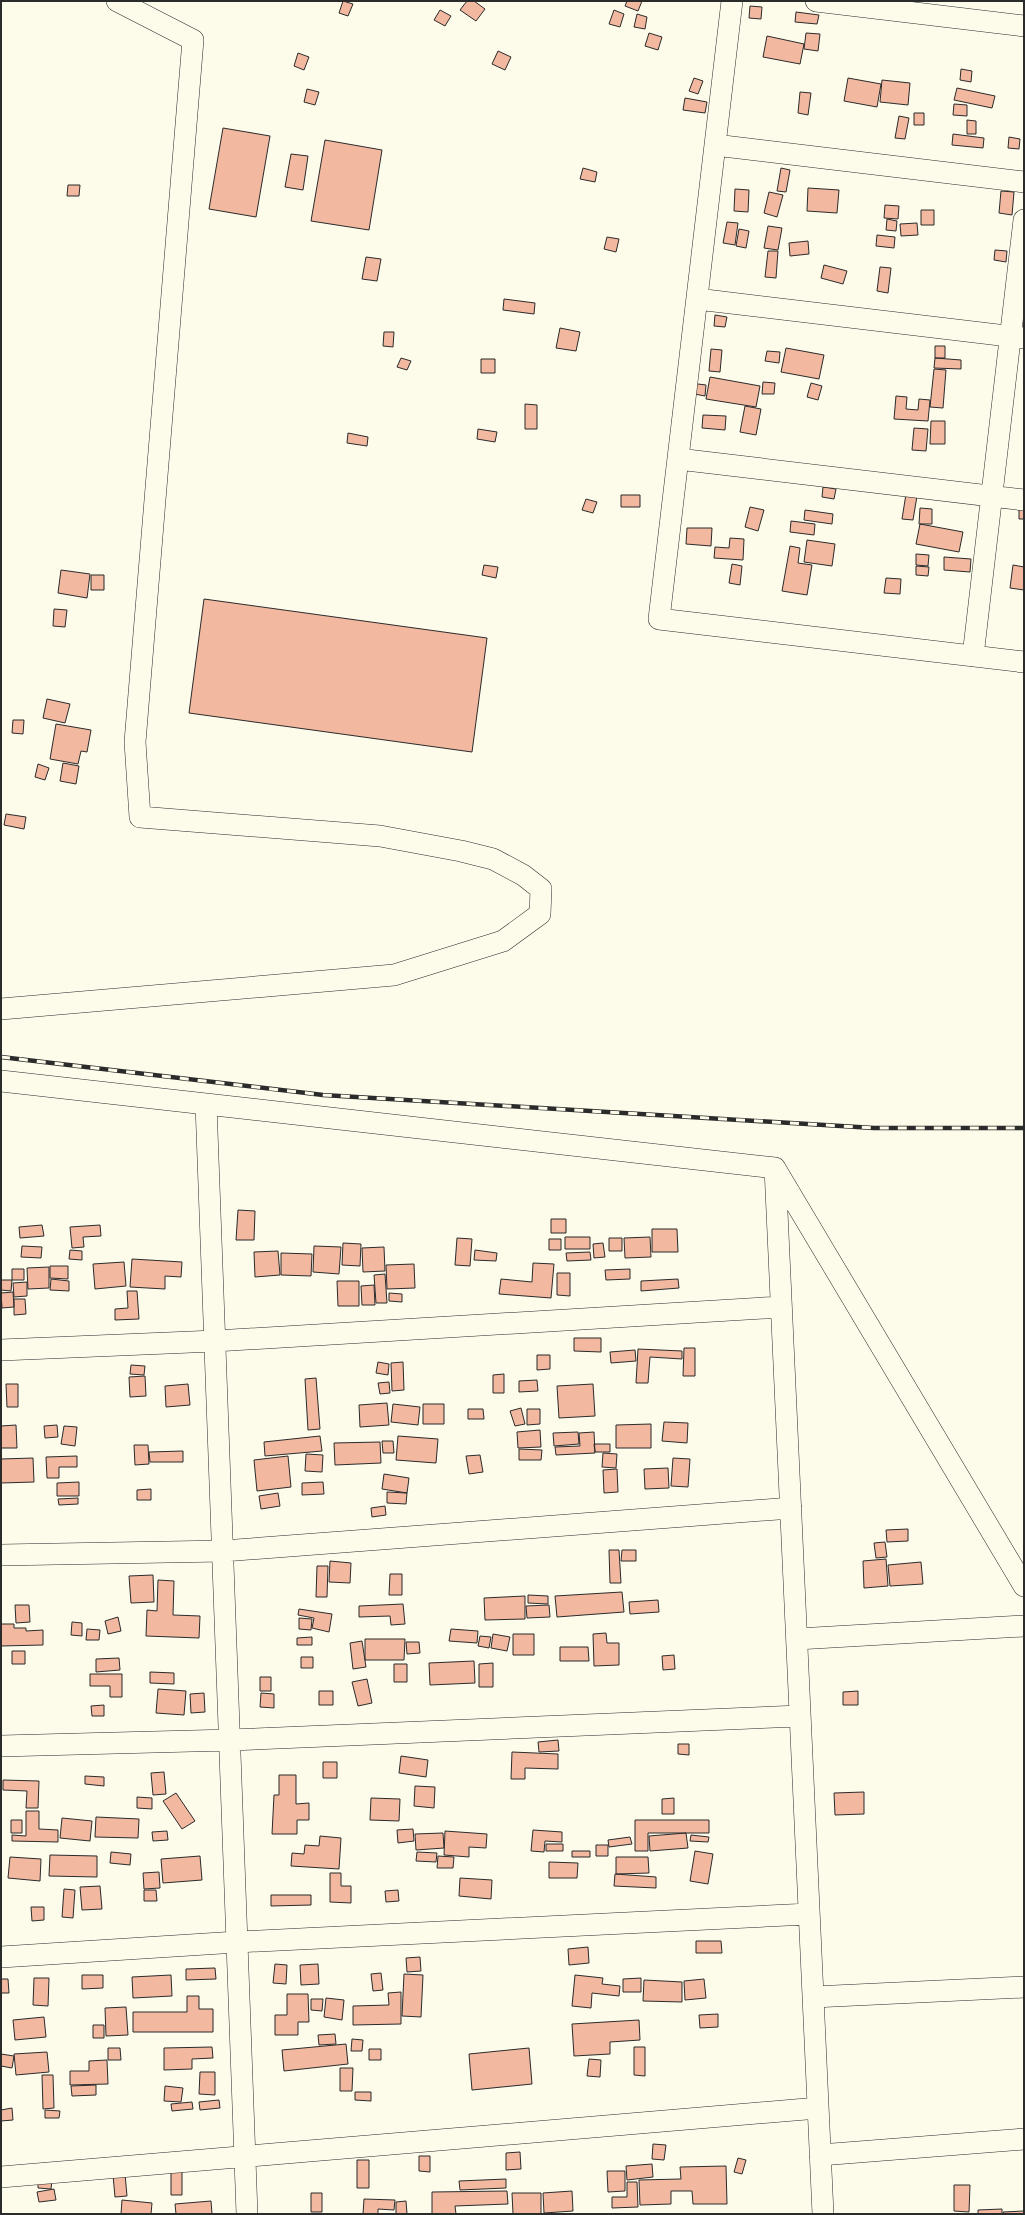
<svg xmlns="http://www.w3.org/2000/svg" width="1025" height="2215" font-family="Karla,sans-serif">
<rect width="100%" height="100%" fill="#fdfbea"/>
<!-- building -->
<path fill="#f2b8a0" stroke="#2b2b2b" d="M343 1 353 4 348 16 339 13Z
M467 1H474L485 9 476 21 460 10Z
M627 1H642L638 11 625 6Z
M750 6 762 7 761 19 749 18Z
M440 10 451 16 445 26 434 20Z
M614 10 624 14 620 27 609 24Z
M796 12 819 15 817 24 795 22Z
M637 14 647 17 645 29 634 27Z
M649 33 662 37 658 50 645 46Z
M806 33 820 34 818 51 804 49Z
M767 36 804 44 800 64 763 57Z
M498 51 511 57 505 70 492 64Z
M298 53 309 57 304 70 294 66Z
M961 69 972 71 971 82 960 80Z
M694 78 703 81 698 94 689 91Z
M848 78 881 84 877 107 844 101Z
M882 80 910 83 908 105 880 102Z
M957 88 995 96 992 108 954 100Z
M307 89 319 92 315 105 304 102Z
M800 92 811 93 808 115 798 113Z
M685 98 707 102 705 113 683 110Z
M954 104 967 105V116L953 115Z
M914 113H924V125H914Z
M899 116 909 118 905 139 895 138Z
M967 120 976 121V134H967Z
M223 128 270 136 256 217 209 209Z
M953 134 984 138 983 148 952 145Z
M1009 137 1020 139 1019 149 1008 148Z
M325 140 382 150 369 230 311 221Z
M291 154 308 156 303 190 285 187Z
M583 168 597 172 595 182 580 179Z
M781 168 790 170 786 192 777 191Z
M68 185H80L79 196H67Z
M808 188 839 190 837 213 807 211Z
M735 189 749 190 748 212 734 211Z
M1001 191 1014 192 1012 215 999 213Z
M769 192 783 195 777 217 764 213Z
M885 205 899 206 898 219 884 218Z
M921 210H934V225H921Z
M887 219 897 221 896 231 886 230Z
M727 222 738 223 735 245 723 243Z
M917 223 918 235 901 236 900 224Z
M768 226 782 228 778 250 764 248Z
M739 229 749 231 746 248 736 246Z
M877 235 895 237 894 248 876 246Z
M607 237 619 239 616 252 604 249Z
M808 241 809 254 790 256 789 243Z
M995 250 1007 251 1006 262 994 260Z
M768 251H778L776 278 765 277Z
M366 257 381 259 377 281 362 279Z
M824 265 847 271 843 284 821 278Z
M880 267 891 268 888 293 877 291Z
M504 299 535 303 534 314 503 310Z
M715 315 727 317 725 327 714 326Z
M560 328 580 332 576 351 556 348Z
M384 332H394L393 347 383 346Z
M935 346H945V358H935Z
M786 348 824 355 819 379 781 372Z
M711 349 722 350 720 372 709 371Z
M767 351 780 352 779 363 765 361Z
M401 358 411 361 407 370 397 367Z
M935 358 961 360V369L934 368Z
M481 359H495V373H481Z
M934 369 946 370 943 408 930 407Z
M710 377 760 386 756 407 706 399Z
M763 382 775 383 774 394H762Z
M690 383 706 385 705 396 689 393Z
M811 383 822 386 818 400 807 397Z
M896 396 907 397 906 409 918 410 919 399 930 400 928 421 894 419Z
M525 404 537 405V429H525Z
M745 406 761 409 756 435 740 432Z
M703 415 726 416 725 430 702 428Z
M931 421H945V444H930Z
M914 428 928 429 926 451 912 450Z
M478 429 497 432 495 442 477 439Z
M348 433 368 437 367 446 347 443Z
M823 487 836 489 834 499 822 497Z
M906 494 917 496 913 520 902 519Z
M621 495H640V507H621Z
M586 499 597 502 593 513 582 510Z
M1019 506 1024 507V519H1019Z
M750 507 764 510 758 531 745 527Z
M920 508 932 509V524H919Z
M805 510 833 514 832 524 804 520Z
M791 521 815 524 814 535 790 532Z
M920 524 963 532 959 552 916 544Z
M687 528H712L711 546 686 544Z
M730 538 744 539 743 560 714 558 715 547 729 548Z
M807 540 835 544 832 566 804 562Z
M790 546 800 548 798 563 812 565 807 595 782 591Z
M916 554 929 555 928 566 916 565Z
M944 557 971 559 970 572 944 570Z
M732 564 742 566 740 585 729 583Z
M484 565 498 567 496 578 482 575Z
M1013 565 1024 567V590L1010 588Z
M916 566 929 567 928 576 916 575Z
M61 570 90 574 87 598 58 593Z
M91 575H104V590H91Z
M886 578 901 579 900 594 884 593Z
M204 599 487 638 472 752 189 713Z
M54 609 67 610 65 627 53 626Z
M47 699 70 704 65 723 43 718Z
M13 720H24L23 734 12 733Z
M56 724 91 730 87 752 81 751 78 764 50 759Z
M63 763 79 766 76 784 60 781Z
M38 764 49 768 45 780 35 777Z
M6 814 26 817 24 829 4 825Z
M238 1210 255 1211 254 1240H236Z
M551 1219H566V1233H551Z
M42 1225 44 1236 20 1238 19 1227Z
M100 1225 101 1236 83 1237 84 1247 72 1248 70 1227Z
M652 1229H677L678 1252H652Z
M565 1237H590V1249H565Z
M650 1237 651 1257 625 1258 624 1238Z
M457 1238 472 1239 470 1266 455 1265Z
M609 1238H622V1251H609Z
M549 1239H561V1250H549Z
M343 1243 361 1244 360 1266 342 1265Z
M603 1243 605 1257 594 1258 593 1244Z
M22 1246 42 1247 41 1258 21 1257Z
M314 1246 341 1247 339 1274 313 1272Z
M384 1247 385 1271 363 1272 362 1248Z
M70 1250 82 1251V1260L69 1259Z
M475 1250 497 1253 496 1261 474 1260Z
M278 1251 280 1275 255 1277 254 1252Z
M590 1252 591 1260 567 1261 566 1253Z
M281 1253 312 1254 311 1276 281 1275Z
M132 1259 182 1262 181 1277 165 1276V1289L130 1287Z
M124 1262 126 1286 95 1289 93 1264Z
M533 1263 554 1264 551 1298 499 1294 501 1279 532 1282Z
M414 1264 415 1288 387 1289 386 1265Z
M50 1266H68V1279L50 1278Z
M49 1267V1288L28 1289 27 1268Z
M12 1269H24V1280H12Z
M630 1269V1279L606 1280 605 1270Z
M557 1273H570V1296L557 1295Z
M385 1274 387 1303H376L374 1275Z
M51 1279 69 1281V1291L50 1290Z
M678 1279 679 1288 641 1291V1281Z
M1 1280H12L11 1291 1 1290Z
M337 1281H359V1306H338Z
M27 1282V1296L14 1297 13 1283Z
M374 1285 375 1305H362L361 1286Z
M127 1291H137L139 1319 115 1320V1309L128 1308Z
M13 1292 14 1307 2 1308 1 1293Z
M389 1293 402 1294V1302L389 1301Z
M14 1299H25L26 1314 14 1315Z
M574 1338H601V1352L574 1351Z
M684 1348H695V1376H683Z
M638 1349 682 1351V1359L650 1357 648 1383H636Z
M635 1350 636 1361 611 1363 610 1352Z
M537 1355H550V1369L537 1370Z
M378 1362 389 1364 388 1375 376 1373Z
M403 1362 404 1390 392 1391 391 1363Z
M131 1365 145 1366 144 1375 130 1374Z
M504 1374V1393H493V1375Z
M145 1376 146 1396 130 1397 129 1377Z
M316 1378 320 1429 308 1430 305 1379Z
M537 1380 538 1391 519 1392V1381Z
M389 1382 390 1393 380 1394 378 1383Z
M6 1384H18V1407H7Z
M188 1384 190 1405 166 1407 165 1386Z
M593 1384 595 1416 559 1418 557 1386Z
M387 1403 389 1425 360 1427 359 1405Z
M393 1404 420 1407 418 1425 391 1422Z
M423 1404H444V1424H423Z
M521 1408 525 1424 515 1426 510 1411Z
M468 1409H483L484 1419H468Z
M527 1409H540V1424L527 1425Z
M664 1422 688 1423 687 1443 662 1441Z
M651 1424V1448H616V1425Z
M16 1425 17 1448H1V1426Z
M57 1425 58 1437 45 1438 44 1426Z
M64 1426 77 1427 75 1446 61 1444Z
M540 1430 541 1447 518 1448 517 1432Z
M578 1432 579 1444 554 1446 553 1433Z
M594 1432 595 1453 556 1455 555 1447 580 1446 579 1433Z
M320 1436 322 1451 265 1456 264 1442Z
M398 1436 438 1439 436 1463 396 1460Z
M382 1441H393L394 1453H383Z
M380 1442 381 1463 335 1465 334 1443Z
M594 1444H610V1452H595Z
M134 1445H148L149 1464 135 1465Z
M519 1449 542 1450 541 1460H519Z
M183 1451V1462H150L149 1452Z
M603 1453 617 1454 616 1468 602 1467Z
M306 1454 323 1455 322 1472 305 1471Z
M480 1455 483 1472 469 1474 466 1456Z
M77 1456V1467H59V1478H47L46 1457Z
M288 1456 291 1487 257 1491 254 1460Z
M33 1458 34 1482 1 1483V1459Z
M673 1458 690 1459 688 1487 671 1486Z
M668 1468 669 1488 645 1489 644 1469Z
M617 1469 618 1492 604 1493 603 1470Z
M384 1474 409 1478 407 1493 382 1489Z
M79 1482V1496H57V1483Z
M323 1482 324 1494 302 1495V1483Z
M151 1489V1500H137V1490Z
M387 1492 407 1493 406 1504 387 1503Z
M278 1493 280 1506 261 1509 259 1496Z
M78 1498V1504L59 1505 58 1499Z
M385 1506 386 1515 372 1517 371 1508Z
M908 1529V1541L887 1542 886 1530Z
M885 1542 887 1557 876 1558 874 1543Z
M609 1550H619L621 1583H610Z
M622 1550H636V1561H621Z
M886 1559 888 1586 864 1588 863 1561Z
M330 1561 351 1563 350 1583 329 1582Z
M921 1562 923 1584 890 1586 888 1565Z
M317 1566H328L327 1597H316Z
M390 1574H402V1595H389Z
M153 1575 154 1602 131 1603 129 1576Z
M158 1580 174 1581 173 1615 200 1616 199 1638 146 1636 147 1610 157 1611Z
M622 1592 624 1612 557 1617 555 1596Z
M528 1595 548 1596V1604L528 1603Z
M525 1596V1619L485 1620 484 1598Z
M658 1600 659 1612 630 1614 629 1602Z
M403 1604 405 1624 391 1625 390 1616 359 1617V1606Z
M15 1605H29L30 1622 16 1623Z
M549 1605 550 1617 527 1618 526 1606Z
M299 1609 332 1614 329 1632 312 1628 314 1618 298 1615Z
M118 1617 121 1631 108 1634 105 1621Z
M299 1618 312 1619 311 1630 299 1629Z
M72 1622 82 1623V1636L71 1635Z
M1 1624H14V1628H26V1631L43 1630V1645L1 1646Z
M87 1629 100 1630 99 1640H86Z
M451 1629 478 1631 477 1643 449 1641Z
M606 1633 607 1643H619V1665L594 1666 593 1634Z
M493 1634 510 1637 507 1651 491 1648Z
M513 1634H534V1655H513Z
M480 1636 491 1637 489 1648 478 1646Z
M312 1637V1645H297V1638Z
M365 1639H405L404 1660H365Z
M362 1641 366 1667 353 1669 350 1643Z
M406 1642H419L420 1653 407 1654Z
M560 1647H588L589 1661H560Z
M12 1651H25V1664H12Z
M674 1655 675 1669 663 1670 662 1656Z
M301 1657H313V1668H301Z
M119 1658 120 1670 96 1672V1659Z
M474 1661 475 1683 430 1685 429 1663Z
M493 1663V1687H479V1664Z
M394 1664H407V1682H394Z
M150 1672 174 1673V1684L150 1683Z
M90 1674H122V1697H110V1686H90Z
M260 1677H271V1691H260Z
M367 1679 372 1703 358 1706 352 1682Z
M158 1689 186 1691 184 1715 156 1713Z
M319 1691H333V1705H319Z
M858 1691V1705H843V1692Z
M204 1693 205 1712 191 1713 190 1694Z
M261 1693 274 1694V1708L260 1707Z
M104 1705V1716H92L91 1706Z
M558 1740 559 1751 539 1752 538 1742Z
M678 1744H689V1755L678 1754Z
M512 1752 558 1754V1769L525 1768V1779H511Z
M401 1756 428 1760 426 1777 399 1773Z
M323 1762H337V1778H323Z
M164 1772 166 1794 153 1795 151 1773Z
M279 1775H296V1804L309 1803V1820H297V1834H272L274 1795H279Z
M85 1776 104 1777V1786L85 1784Z
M3 1780 39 1781 38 1808H26L27 1791 3 1790Z
M415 1786 435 1787 434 1808 414 1806Z
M864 1792V1814L835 1815 834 1793Z
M176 1793 195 1821 182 1829 163 1801Z
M137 1797 152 1798V1809L137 1808Z
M371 1798 400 1799 399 1821 370 1820Z
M674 1798V1814H662V1799Z
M26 1811H39V1829L58 1830V1842L12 1841V1835L26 1836Z
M96 1817 139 1819 138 1838 95 1837Z
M62 1818 92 1821 90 1841 60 1838Z
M11 1820H22V1833H11Z
M635 1820H709V1833H648V1851H635Z
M413 1829 414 1841 398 1843 397 1830Z
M533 1830 562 1832V1842L545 1841 544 1852 531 1851Z
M167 1831 168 1840 153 1841 152 1832Z
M445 1831 487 1834 486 1848 469 1847V1857L444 1855Z
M443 1833 444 1848 416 1850 415 1834Z
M686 1833 688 1848 650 1851 649 1836Z
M691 1835 709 1837 708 1842 690 1841Z
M320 1836 341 1838 339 1869 291 1866 292 1853 304 1854 305 1845 319 1846Z
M630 1837 632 1844 609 1847 608 1840Z
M546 1844H563V1851H546Z
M596 1845H608V1856H596Z
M572 1851H590V1857H572Z
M695 1851 713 1854 708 1884 690 1881Z
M111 1852 131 1854 130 1865 110 1863Z
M417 1852 437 1853 436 1862 416 1861Z
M50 1855 97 1856V1877L49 1876Z
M200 1856 202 1880 163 1883 161 1859Z
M438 1856 454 1857 453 1868H437Z
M10 1857 41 1859 40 1881 8 1878Z
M616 1857H648L649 1873 616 1874Z
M549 1862 578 1863 577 1878H549Z
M159 1872 160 1888 144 1889 143 1873Z
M330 1873H341V1886H351V1903L330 1902Z
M615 1874 656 1877V1888L614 1886Z
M460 1878 492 1880 491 1899 459 1896Z
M100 1886 102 1909 82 1910 80 1887Z
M64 1889 75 1890 73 1918 62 1917Z
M144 1890H156L157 1901H144Z
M398 1890 399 1901 386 1902 385 1891Z
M271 1895H311V1905L271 1906Z
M31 1907H44V1920L32 1921Z
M696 1941H721L722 1953H696Z
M588 1947 589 1963 569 1965 568 1949Z
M420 1957 421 1971 407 1972 406 1958Z
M275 1964 287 1965 286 1984 273 1983Z
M318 1964 319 1984 301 1985 300 1965Z
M215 1968 216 1979 186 1980V1969Z
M381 1973 383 1990 373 1991 371 1974Z
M404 1974 423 1975 421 2017 402 2016Z
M82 1975H103V1988L82 1989Z
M171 1975 172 1996 133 1998 132 1977Z
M575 1975 603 1978 602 1984 620 1986 619 1996 592 1993 591 2008 572 2006Z
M34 1978H49L48 2006 33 2005Z
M641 1978V1992H623V1979Z
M1 1979H8L9 1993H1Z
M704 1979 706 1998 685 2000 684 1981Z
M644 1980 682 1982V2002L643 2001Z
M401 1992V2024L353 2025V2006L389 2005 388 1993Z
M287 1994H308L309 2022H298V2035H275V2015H287Z
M187 1996H199V2009H213V2032H133V2012H187Z
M326 1998 344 2000 342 2020 324 2017Z
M311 1999H323L322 2011 311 2010Z
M126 2007 128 2035 106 2036 105 2008Z
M718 2014V2027L700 2028 699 2015Z
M44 2017 46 2037 15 2040 13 2020Z
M639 2020 640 2040 610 2042V2054L574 2056 572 2024Z
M93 2025H104V2038H93Z
M335 2034 336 2044 319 2045 318 2035Z
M352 2039 363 2040 362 2051H351Z
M346 2044 348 2064 284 2071 282 2050Z
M212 2047 213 2058 192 2059V2069L164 2070V2048Z
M634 2047H645V2076L634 2075Z
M108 2048H120L121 2060H108Z
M529 2048 532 2084 472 2090 469 2054Z
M369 2049H381V2060H369Z
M47 2052 49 2072 16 2075 14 2054Z
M1 2054 14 2056 12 2068 1 2066Z
M589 2059 601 2060 600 2077 587 2076Z
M107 2060 108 2084 70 2085V2071H89V2061Z
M340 2068H353L352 2091H340Z
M200 2072H215V2095L199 2094Z
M42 2075H53L54 2108 43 2109Z
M96 2085V2095L72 2096 71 2086Z
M165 2086 183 2088 181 2102 164 2101Z
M355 2092H371V2101L355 2100Z
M219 2100 220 2108 200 2110 199 2102Z
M192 2102 193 2109 172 2111 171 2104Z
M12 2108 13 2120 1 2121V2110Z
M45 2110 60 2111 59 2118H45Z
M653 2144 666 2145 664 2160 652 2159Z
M520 2152 521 2169 506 2170V2153Z
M419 2156H430V2172L419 2171Z
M738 2158 746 2160 742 2174 734 2172Z
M357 2160H369V2188H357Z
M652 2164 653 2177 627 2180 626 2166Z
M726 2166 727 2204H693L692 2191H671V2204L640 2205 639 2180 681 2179 680 2167Z
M171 2171H182V2195H171Z
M607 2171H625V2191L608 2192Z
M125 2174 127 2196 115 2197 113 2175Z
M38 2179 52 2180 51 2189 38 2188Z
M506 2179V2188L460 2190 459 2181Z
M627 2182H637L638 2207 612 2208V2197H627Z
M954 2185H970L969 2212 954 2211Z
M54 2189 56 2200 39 2202 37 2192Z
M507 2191 508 2204 455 2206 456 2214H432V2192Z
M572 2191 573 2211 544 2213 543 2193Z
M311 2193H322V2212H311Z
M512 2193H541V2214H513Z
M364 2199 395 2200 394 2210 378 2209V2214H363Z
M122 2200 152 2203 151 2214H121Z
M211 2201 212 2214H176L175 2204Z
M406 2201 407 2214H396V2202Z
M1002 2209V2214H978V2210Z
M1024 2211V2214H1004L1003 2212Z"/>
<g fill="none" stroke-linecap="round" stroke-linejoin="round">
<!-- minor casing -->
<g stroke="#2b2b2b" stroke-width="22">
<path id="minor" d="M732 1 659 619 1024 662
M816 1 1024 26
M715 145 1024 182
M697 299 1024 338
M678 459 1024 500
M973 656 1024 220
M1 1009 394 975 503 941 540 914 541 889 523 875 493 859 461 851 380 836 140 817 135 742 193 40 117 1
M1 1081 775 1168
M206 1104 247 2214
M775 1168 823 2214
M776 1170 1024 1586
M1 1350 215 1341 781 1307
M1 1555 223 1551 791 1508
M797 1639 1024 1626
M1 1746 230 1740 800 1716
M1 1957 237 1942 809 1914
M813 1997 1024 1987
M820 2155 1024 2139
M1 2177 818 2108"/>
</g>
<!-- minor -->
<use href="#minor" stroke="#fdfbea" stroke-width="21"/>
<!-- rail casing -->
<g stroke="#2b2b2b" stroke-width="4.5">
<path id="rail" d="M1 1057 323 1095 874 1128H1024"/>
</g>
<!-- rail -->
<use href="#rail" stroke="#fdfbea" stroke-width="3" stroke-dasharray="9" stroke-linecap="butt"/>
</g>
<!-- border -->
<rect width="1025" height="2215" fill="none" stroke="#2b2b2b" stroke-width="4"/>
</svg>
